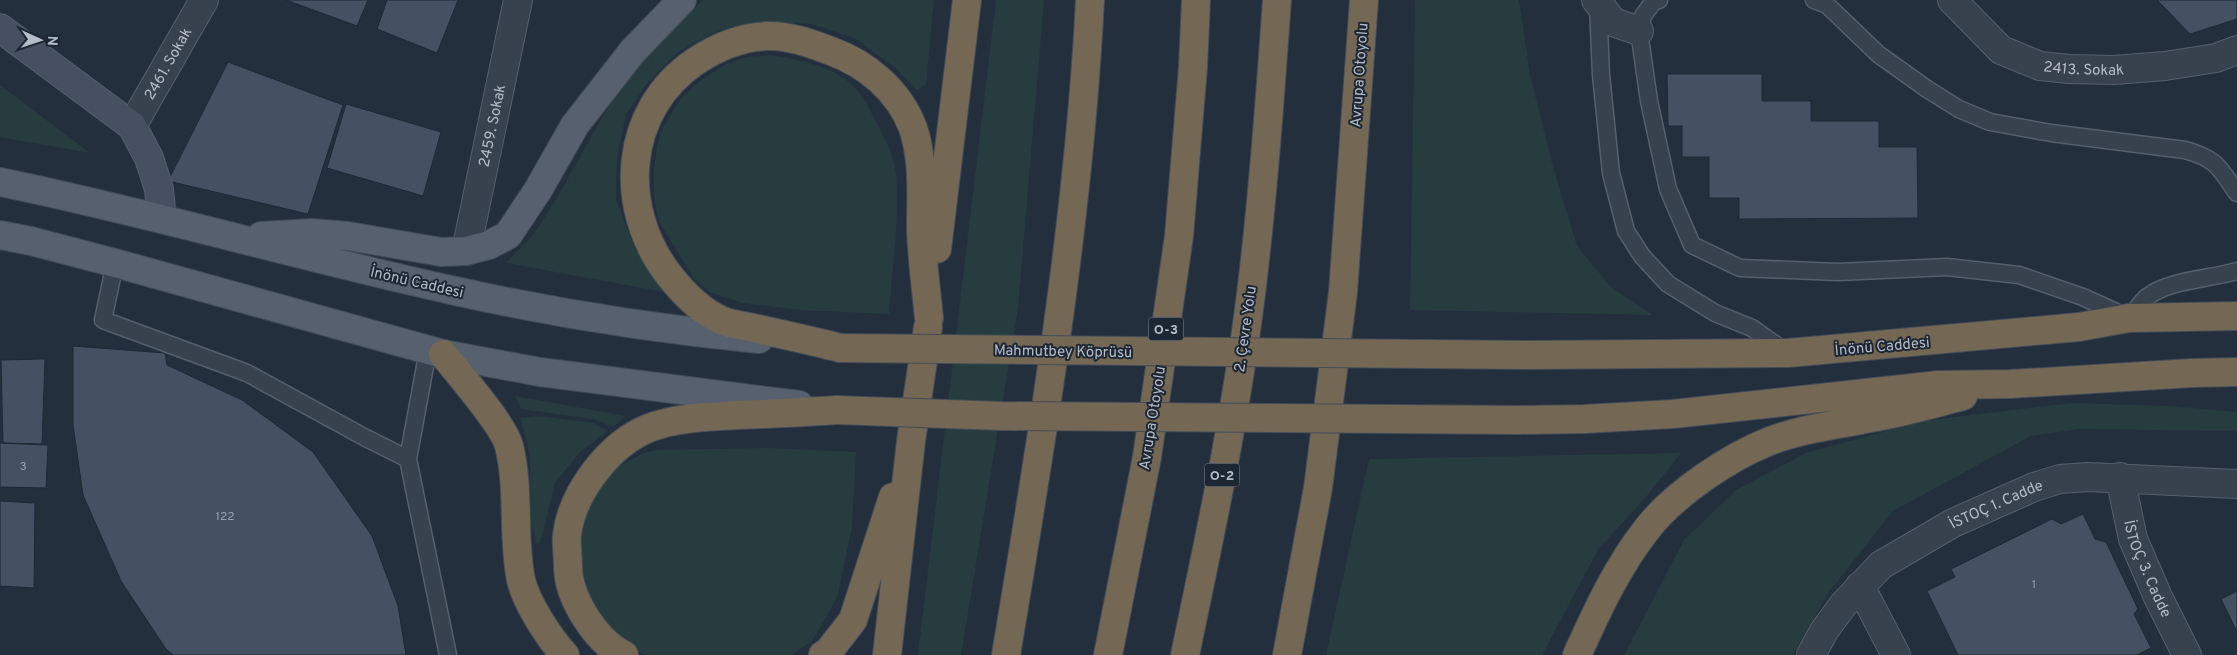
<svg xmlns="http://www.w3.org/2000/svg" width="2237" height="655" font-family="Overpass,sans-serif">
<rect width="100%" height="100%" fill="#242f3e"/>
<!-- green -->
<path fill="#263c3f" d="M703 0H934L926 84 917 91 894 67 854 38 812 24 771 22 740 25 718 31 678 52 649 81 626 114 617 158 616 200 635 249 664 292 506 263 534 234 558 196 608 107 638 65Z
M996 0H1044L1018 308 961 655H918Z
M1415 0H1519L1530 75 1553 167 1577 246 1612 288 1653 315 1410 310Z
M771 55C797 60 827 64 849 82 860 91 867 104 873 116 882 133 894 154 896 173 900 218 892 268 889 314L800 310 743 303 710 292 695 280 659 222 654 197V166L660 133 681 98 701 80 726 64 747 57Z
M0 85 90 153 0 137Z
M515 396 626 416 613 427 593 419 521 409Z
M2072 403 2170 406 2237 412V431L2079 429 2031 436 1893 511 1829 592 1793 655H1624L1684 540 1736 490 1806 453 1923 421Z
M538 416 594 423 608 431 580 452 555 483 540 543 536 544 531 524 530 454 520 418Z
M769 448 856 452 852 527 837 598 812 641 791 655H646L633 649 610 631 583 589 579 531 592 495 612 470 644 453 656 450Z
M1681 453 1646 497 1599 548 1542 655H1326L1369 459Z"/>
<!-- building -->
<path fill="#455162" stroke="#1f2835" d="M286 0H368L357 26Z
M387 0H458L437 53 377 29Z
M2157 0H2237V19L2190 34Z
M228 62 343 105 308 214 168 181Z
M1667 74H1762V101H1811V121H1879V147H1917L1918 218 1739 219V198H1709V157H1682V126H1668Z
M346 104 441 132 423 196 327 168Z
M73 346 165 353 167 365 242 400 313 452 372 536 398 606 406 655H173L166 649 121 581 83 495 73 425Z
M45 359 42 444 3 443 1 360Z
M0 443 48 445 46 488 0 487Z
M0 501 35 503 34 588 0 586Z
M2083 514 2095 539 2106 542 2138 609 2134 614 2151 648 2137 655H1958L1927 591 1955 577 1951 569 2052 519 2061 524Z
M2237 591V632L2221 599Z"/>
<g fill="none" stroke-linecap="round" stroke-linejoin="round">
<!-- lane casing -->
<g stroke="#565f6c" stroke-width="19">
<path id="lane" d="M1659 0 1653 2 1643 16 1639 31 1649 101 1668 189 1692 245 1740 268 1838 272 1947 267 2019 275 2083 297 2129 318C2135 312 2140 303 2147 297 2169 280 2210 279 2237 271
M1814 0 1827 5 1878 54 1927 89 1959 109 1990 122 2051 133 2185 150C2217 159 2219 167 2237 193
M1598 5 1601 75 1611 173 1626 231 1642 256 1668 284 1715 313 1752 328 1786 352
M115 263 103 320 247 373 364 437 408 459 448 655
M408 459 428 350"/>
</g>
<!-- street casing -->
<g stroke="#565f6c" stroke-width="30">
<g id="street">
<path d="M1596 0 1613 22 1639 31"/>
<path id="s1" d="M1952 0 2001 50 2040 66 2069 69 2114 70 2165 66 2216 58 2237 50"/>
<path id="s2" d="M132 126 204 0"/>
<path id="s3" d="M466 251 518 0"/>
<path id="s4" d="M2120 477 2133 539 2158 597 2187 655"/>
<path d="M1860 586 1896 655"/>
<path id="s5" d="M1811 655 1824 631 1843 605 1881 565 1953 523 2034 487 2060 479 2088 477 2237 484"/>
</g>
</g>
<!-- secondary casing -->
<g stroke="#565f6c" stroke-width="30">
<path id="secondary" d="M0 28 132 126 149 158 159 189 162 219"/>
</g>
<!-- primary casing -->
<g stroke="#414a57" stroke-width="30">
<path id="primary" d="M0 182C152 213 300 257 451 290 553 313 656 329 759 339
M0 235 31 241 115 263 443 354 540 372 799 405
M261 236 312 233 348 236 441 252 466 251 489 245 508 235 538 190 575 125 632 52 682 0"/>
</g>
<!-- highway casing -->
<g stroke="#434c59" stroke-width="30">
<path id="highway" d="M937 249 967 0
M840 348C813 341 785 335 758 329 747 326 733 325 723 321 702 312 683 293 669 275 617 208 623 110 696 61 717 47 742 37 767 36 788 35 812 44 831 51 867 64 899 91 913 128 924 161 921 195 921 229 922 259 926 288 929 318
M443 354C458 373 504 425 509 446 520 490 512 536 521 580 526 602 549 638 565 655
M1526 355 1788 353 2079 327 2129 318 2237 316
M1517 420 1584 419 1673 414 1939 385 2010 384 2192 373 2237 372
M624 655C596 641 568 598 568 566 568 556 566 545 567 535 572 493 609 444 649 428 677 417 709 417 738 415 771 414 804 412 837 410
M823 655 829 651 853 620 893 497
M887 655 911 441 928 327
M1006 655C1042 439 1079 219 1090 0
M1108 655 1147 457 1179 236 1193 67 1196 0
M1185 655C1210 535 1236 415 1251 294 1263 196 1270 98 1277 0
M1287 655 1318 488 1343 292 1364 0
M1577 655C1597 611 1617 567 1647 529 1674 494 1729 457 1770 441 1801 429 1837 425 1870 418 1901 413 1932 404 1963 396"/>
</g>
<!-- lane -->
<use href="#lane" stroke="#38414e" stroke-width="16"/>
<!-- street -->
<use href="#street" stroke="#38414e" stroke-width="28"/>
<!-- secondary -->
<use href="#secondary" stroke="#465061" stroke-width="28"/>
<!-- primary -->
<use href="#primary" stroke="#56606e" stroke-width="28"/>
<!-- highway -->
<use href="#highway" stroke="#746855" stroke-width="28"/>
<!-- highway-bridge casing -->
<g stroke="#434c59" stroke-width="30" stroke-linecap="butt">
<path id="highway-bridge" d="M840 348 1526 355
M837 410 1001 416 1517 420"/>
</g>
<!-- highway-bridge -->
<use href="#highway-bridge" stroke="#746855" stroke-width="28"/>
</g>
<g text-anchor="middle" stroke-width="4" stroke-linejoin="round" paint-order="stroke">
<!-- number labels -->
<g font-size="12" fill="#98a1af">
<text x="23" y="470">3</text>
<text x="225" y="520">122</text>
<text x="2034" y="588">1</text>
</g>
<!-- shield labels -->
<g fill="#1d2633" stroke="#878f9c" stroke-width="1">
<rect x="1148.5" y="317.5" width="35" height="23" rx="4"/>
<rect x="1204.5" y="463.5" width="35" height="23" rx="4"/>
</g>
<g font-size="14" font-weight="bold" fill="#b4bcc9">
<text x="1166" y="334">O-3</text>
<text x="1222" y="480">O-2</text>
</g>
<!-- street labels -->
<g font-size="15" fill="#b4bcc9" stroke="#1d2633">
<text dy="5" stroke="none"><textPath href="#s2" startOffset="72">2461. Sokak</textPath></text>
<text dy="5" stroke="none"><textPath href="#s1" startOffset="156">2413. Sokak</textPath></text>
<text transform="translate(1359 75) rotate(-86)" y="5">Avrupa Otoyolu</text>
<text dy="5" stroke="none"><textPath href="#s3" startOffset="128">2459. Sokak</textPath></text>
<text transform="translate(417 282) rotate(13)" y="5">İnönü Caddesi</text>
<text transform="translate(1245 329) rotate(-82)" y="5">2. Çevre Yolu</text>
<text transform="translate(1882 346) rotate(-5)" y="5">İnönü Caddesi</text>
<text transform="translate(1063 351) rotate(1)" y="5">Mahmutbey Köprüsü</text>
<text transform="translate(1152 418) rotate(-81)" y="5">Avrupa Otoyolu</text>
<text dy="5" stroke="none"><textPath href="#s5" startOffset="245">İSTOÇ 1. Cadde</textPath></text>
<text dy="5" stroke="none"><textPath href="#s4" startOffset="96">İSTOÇ 3. Cadde</textPath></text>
</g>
</g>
<!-- north arrow -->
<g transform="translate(40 40) rotate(93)" stroke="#1d2633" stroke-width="4" paint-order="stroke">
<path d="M0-4L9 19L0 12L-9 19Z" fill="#b4bcc9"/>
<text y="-8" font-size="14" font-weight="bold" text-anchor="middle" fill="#b4bcc9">N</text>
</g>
</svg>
